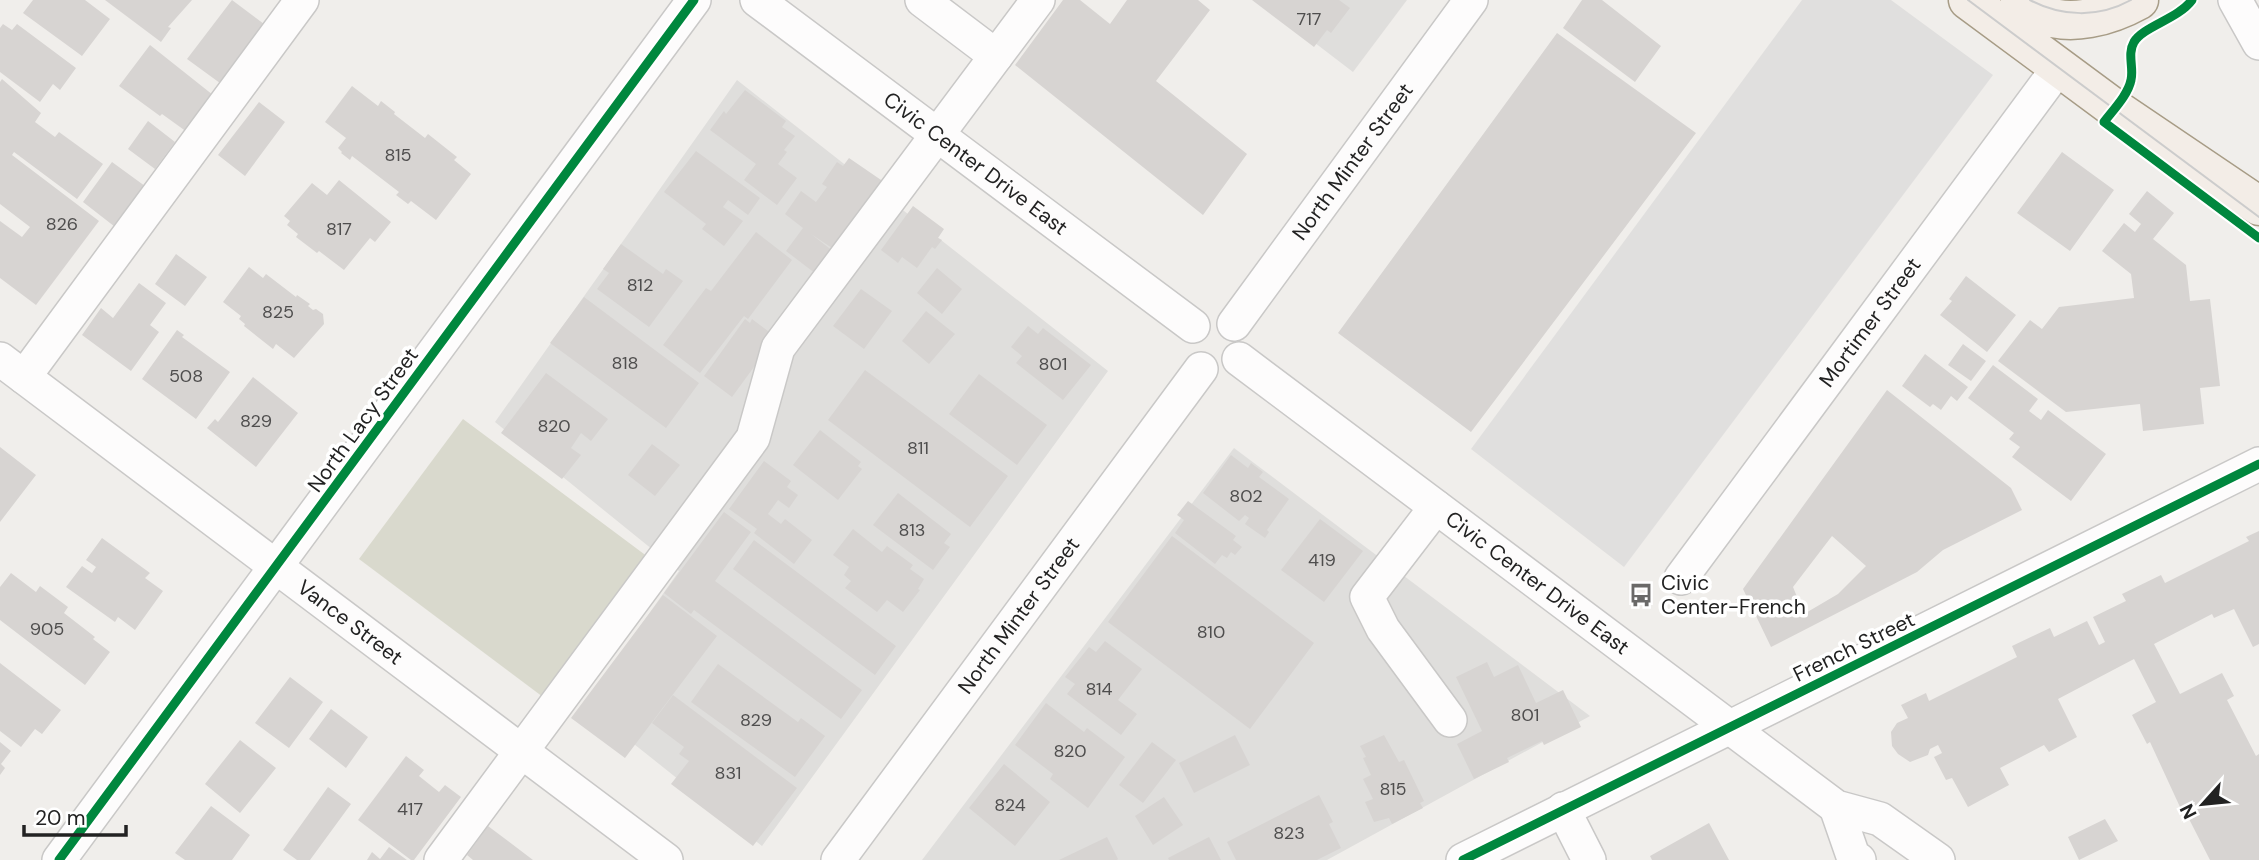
<svg xmlns="http://www.w3.org/2000/svg" width="2259" height="860" font-family="'DM Sans',sans-serif">
<rect width="100%" height="100%" fill="#f0eeeb"/>
<!-- residential -->
<path fill="#dfdedc" d="M1259 0H1407L1353 72Z
M737 80 1108 371 762 846 585 705 679 571 495 422Z
M1234 448 1590 716 1327 860H922Z"/>
<!-- construction -->
<path fill="#d9d9cd" d="M463 419 648 557 543 697 359 559Z"/>
<!-- parking -->
<path fill="#e0dfde" d="M1802 0H1891L1993 75 1624 567 1471 449Z"/>
<!-- building -->
<path fill="#d7d4d2" fill-rule="evenodd" d="M33 0H85L110 19 82 56 23 13Z
M105 0H192L168 27 171 28 161 42Z
M232 0 268 27 224 86 187 59Z
M1063 0H1080L1110 24 1127 0H1198L1210 10 1156 81 1247 154 1203 215 1015 65Z
M1252 0H1339L1350 8 1331 33 1327 30 1314 47Z
M1582 0H1602L1661 46 1635 82 1563 28Z
M3 24 12 30 17 24 76 68 60 90 53 84 40 102 0 72V28Z
M1557 33 1696 133 1471 432 1338 333Z
M150 45 213 95 187 132 162 114 160 116 119 86Z
M2 79 41 113 35 122 55 137 59 132 103 164 77 199 14 152 12 155 99 221 36 305 0 278V221L22 237 30 227 0 204V82Z
M352 86 378 106 381 101 395 112 394 114 425 138 428 134 457 157 454 160 471 174 436 220 411 201 408 204 396 195 399 192 352 156 350 160 341 153 342 152 338 148 346 138 325 122Z
M745 90 786 121 782 127 795 136 784 150 787 152 778 164 797 178 777 205 744 180 756 164 710 130 724 111 726 114Z
M259 102 285 122 245 176 218 155Z
M148 121 175 142 155 169 128 149Z
M696 151 760 198 748 215 728 200 723 207 743 221 724 246 702 229 706 224 664 192Z
M2062 152 2114 190 2070 251 2017 213Z
M849 158 884 182 862 214 858 211 832 248 811 234 838 255 820 277 786 251 803 228 785 214 801 191 816 202 827 187 822 184 837 162 843 166Z
M112 162 149 189 119 230 83 202Z
M339 180 391 222 375 242 370 238 344 270 319 251 317 253 296 237 298 234 287 225 290 221 284 216 312 183 327 195Z
M2147 191 2174 213 2153 239 2186 265 2190 301 2210 299 2220 386 2200 388 2204 424 2143 431 2140 404 2066 412 1998 361 2030 320 2042 329 2059 307 2134 298 2131 274 2102 251 2124 223 2135 232 2141 224 2129 214Z
M913 206 944 229 938 238 942 240 935 249 932 247 917 268 902 257 898 263 881 250Z
M756 232 792 260 748 319 744 316 700 373 663 345 706 288 711 291Z
M621 244 663 274 666 269 683 281 649 327 597 289 609 273 603 269Z
M176 254 207 277 185 306 155 284Z
M249 267 263 278 266 274 296 297 297 295 310 304 308 306 313 310 316 309 323 314 324 324 294 358 276 344 273 349 244 326 245 324 239 319 241 316 223 302Z
M937 268 962 289 942 314 917 293Z
M1966 276 2016 315 1987 352 1940 315 1952 301 1949 299Z
M139 283 166 303 150 325 159 332 131 371 82 335 101 308 113 318Z
M861 289 892 311 864 349 833 326Z
M584 297 699 383 666 428 550 343Z
M926 311 955 334 929 364 902 341Z
M745 319 750 323 752 319 776 337 732 397 704 376Z
M1028 326 1038 334 1043 328 1091 365 1063 400 1016 363 1022 356 1011 347Z
M177 330 184 335 182 337 230 372 196 419 142 379Z
M1963 344 1986 361 1971 381 1948 365Z
M1925 354 1968 387 1957 401 1951 396 1941 410 1933 404 1930 407 1902 386Z
M1993 365 2038 399 2029 411 2041 420 2048 410 2106 454 2071 501 2012 457 2020 447 2009 439 2014 433 1968 398Z
M865 370 1008 476 970 527 828 420Z
M546 373 608 419 591 441 581 433 571 448 581 455 562 479 501 433Z
M979 374 1047 425 1017 465 949 414Z
M253 377 298 413 256 467 207 428 215 419 218 422Z
M1887 390 2011 488 2022 510 1943 550 1917 572 1771 647 1743 589ZM1832 536 1866 566 1838 594 1804 614 1793 587Z
M820 430 861 462 858 466 862 469 838 500 793 465Z
M652 444 680 465 655 496 628 475Z
M0 447 36 475 0 522Z
M1231 455 1248 468 1251 463 1263 472 1259 477 1289 499 1267 530 1269 532 1265 538 1245 524 1249 518 1245 515 1239 521 1203 493Z
M764 461 791 481 787 487 798 495 789 508 778 500 768 514 781 524 785 519 812 540 794 564 754 533 757 529 729 509Z
M898 493 951 534 944 543 950 547 933 570 873 525Z
M1188 501 1236 536 1233 540 1242 547 1235 555 1231 552 1227 558 1222 555 1215 564 1175 533 1184 520 1177 515Z
M724 512 751 532 715 581 862 690 841 719 694 610 691 614 664 593Z
M1320 519 1363 551 1324 602 1281 570Z
M853 529 882 552 887 546 913 565 910 569 924 579 918 589 920 590 903 612 887 600 877 612 845 588 851 581 844 575 849 567 833 555Z
M2259 531V644L2253 647 2234 609 2214 618 2212 614 2154 644 2180 694 2222 673 2234 696 2227 700 2256 756 2259 754V860H2210L2189 819 2186 820 2150 742 2147 744 2132 715 2156 702 2134 659 2058 699 2077 737 2049 752 2044 745 2000 768 2009 785 1968 807 1952 778 1946 780 1934 757 1942 753 1938 745 1930 749 1928 755 1910 762 1898 754 1892 746 1891 732 1897 723 1908 718 1901 705 1926 693 1929 701 2017 657 2012 646 2050 628 2054 637 2087 621 2099 645 2105 642 2093 617 2126 601 2122 594 2161 575 2165 583 2249 541 2246 537Z
M1172 536 1314 643 1250 729 1108 622Z
M102 538 150 573 145 578 163 591 135 630 118 617 115 622 66 587 82 566 92 573 96 567 86 560Z
M754 540 896 646 875 675 733 569Z
M11 573 36 592 40 586 68 607 64 613 95 637 93 639 110 652 85 685 0 620V587Z
M663 595 717 636 625 758 571 718Z
M1105 641 1142 669 1118 700 1137 714 1121 735 1067 694 1075 684 1065 677 1089 647 1096 652Z
M1487 662 1494 677 1518 665 1536 703 1563 690 1581 727 1544 745 1542 741 1507 758 1509 762 1474 779 1457 744 1482 731 1456 677Z
M0 663 61 710 42 734 35 729 21 747 0 731Z
M718 664 798 722 801 718 825 736 795 777 691 702Z
M290 677 323 702 289 748 255 723Z
M673 695 797 788 753 846 671 784 689 761 679 754 684 747 652 723Z
M1046 703 1084 732 1087 728 1125 757 1088 808 1050 779 1053 774 1015 745Z
M331 709 368 737 346 768 309 739Z
M1235 735 1250 765 1194 793 1179 763Z
M1384 735 1399 762 1404 760 1424 801 1420 803 1423 808 1392 824 1389 818 1374 822 1365 802 1373 799 1363 779 1371 775 1363 758 1366 757 1360 746Z
M240 740 276 768 240 813 205 784Z
M0 742 11 751 1 764 5 768 0 775Z
M1152 742 1176 760 1143 803 1119 785Z
M406 756 424 770 419 776 439 792 445 785 461 797 414 860H411L358 820Z
M1004 764 1050 802 1015 846 969 808Z
M328 787 351 804 310 860H297L283 850Z
M1319 795 1333 822 1329 824 1341 848 1317 860H1236L1227 842Z
M1164 797 1183 825 1153 845 1135 816Z
M211 806 250 835 232 860H185L175 853Z
M2105 819 2118 841 2079 860 2068 837Z
M1709 823 1729 860H1652L1650 856Z
M488 826 533 860H473L467 855Z
M1107 837 1118 859 1117 860H1059Z
M1209 837 1221 860H1169L1168 858Z
M389 847 407 860H367L372 852 380 859Z"/>
<g fill="none" stroke-linecap="round" stroke-linejoin="round">
<!-- minor casing -->
<g stroke="#c9c8c7" stroke-width="36">
<g id="minor">
<path id="s1" d="M757 0 1193 326"/>
<path d="M922 0 996 56"/>
<path d="M2235 0 2259 43"/>
<path id="s2" d="M1234 324 1471 0"/>
<path id="s3" d="M0 359 666 860"/>
<path id="s4" d="M1239 359 1836 807 1880 819 1938 860"/>
<path d="M24 377 302 0"/>
<path d="M1436 507 1367 597 1383 629 1450 720"/>
<path id="s5" d="M1681 578 2059 67"/>
<path d="M1836 807 1853 856 1859 860"/>
<path d="M1563 809 1589 860"/>
<path d="M59 860 694 0"/>
<path d="M441 860 753 438 778 348 1038 0"/>
<path id="s6" d="M838 860 1201 369"/>
<path d="M1463 860 2259 464"/>
</g>
</g>
<!-- major casing -->
<g stroke="#a79c86" stroke-width="41">
<path id="major" d="M1968 0 2114 108 2259 206
M2020 0C2025 4 2031 10 2038 13 2070 28 2110 16 2139 0"/>
</g>
<!-- minor -->
<use href="#minor" stroke="#fdfcfc" stroke-width="33"/>
<!-- major -->
<use href="#major" stroke="#f3ede7" stroke-width="38"/>
<!-- tram -->
<path stroke="#ccc" stroke-width="2" d="M1968 0 2259 217
M2030 0C2062 17 2099 18 2131 0"/>
<!-- cycleway casing -->
<g stroke="#fff" stroke-width="13">
<path id="cycleway" d="M2192 0C2178 19 2144 26 2134 42 2127 54 2134 68 2131 80 2128 95 2113 110 2104 122L2259 238
M59 860 694 0
M1463 860 2259 464"/>
</g>
<!-- cycleway -->
<use href="#cycleway" stroke="#00873e" stroke-width="9"/>
</g>
<!-- icons -->
<defs>
<g id="bus-bare" transform="scale(1.89)"><path d="M-5-6H5V4H4V6H2V4H-2V6H-4V4H-5ZM-3.5-4V0h7V-4ZM-3.5 1.2v1.5H-2V1.2ZM2 1.2v1.5H3.5V1.2Z" fill="#6a6968" stroke="#fff" stroke-width="2.5" paint-order="stroke"/></g>
</defs>
<g fill-rule="evenodd">
<use href="#bus-bare" x="1641" y="595"/>
</g>
<g text-anchor="middle" stroke-width="7" stroke-linejoin="round" paint-order="stroke">
<!-- number labels -->
<g font-size="18" fill="#4f4e4e">
<text x="1309" y="25">717</text>
<text x="398" y="161">815</text>
<text x="62" y="230">826</text>
<text x="339" y="235">817</text>
<text x="640" y="291">812</text>
<text x="278" y="318">825</text>
<text x="625" y="369">818</text>
<text x="1053" y="370">801</text>
<text x="186" y="382">508</text>
<text x="256" y="427">829</text>
<text x="554" y="432">820</text>
<text x="918" y="454">811</text>
<text x="1246" y="502">802</text>
<text x="912" y="536">813</text>
<text x="1322" y="566">419</text>
<text x="47" y="635">905</text>
<text x="1211" y="638">810</text>
<text x="1099" y="695">814</text>
<text x="1525" y="721">801</text>
<text x="756" y="726">829</text>
<text x="1070" y="757">820</text>
<text x="728" y="779">831</text>
<text x="1393" y="795">815</text>
<text x="1010" y="811">824</text>
<text x="410" y="815">417</text>
<text x="1289" y="839">823</text>
</g>
<!-- street labels -->
<g font-size="21" fill="#222" stroke="#fff">
<text dy="7" stroke="none"><textPath href="#s2" startOffset="201">North Minter Street</textPath></text>
<text dy="7" stroke="none"><textPath href="#s1" startOffset="273">Civic Center Drive East</textPath></text>
<text dy="7" stroke="none"><textPath href="#s5" startOffset="318">Mortimer Street</textPath></text>
<text transform="translate(363 420) rotate(-54)" y="7">North Lacy Street</text>
<text dy="7" stroke="none"><textPath href="#s4" startOffset="373">Civic Center Drive East</textPath></text>
<text dy="7" stroke="none"><textPath href="#s6" startOffset="304">North Minter Street</textPath></text>
<text dy="7" stroke="none"><textPath href="#s3" startOffset="438">Vance Street</textPath></text>
<text transform="translate(1854 647) rotate(-26)" y="7">French Street</text>
</g>
<!-- poi labels -->
<g font-size="21" fill="#222" stroke="#fff" text-anchor="start">
<text x="1661" y="590">Civic<tspan x="1661" dy="24">Center-French</tspan></text>
</g>
</g>
<!-- north arrow -->
<g transform="translate(2203 804) rotate(243)" stroke="#ffffff" stroke-width="5" paint-order="stroke">
<path d="M0-5L12 26L0 18L-12 26Z" fill="#222222"/>
<text y="-10" font-size="19" font-weight="bold" text-anchor="middle" fill="#222222">N</text>
</g>
<!-- scale -->
<path d="M24 825v10h102v-10" fill="none" stroke="#222222" stroke-width="3.5"/>
<text x="35" y="825" font-size="21" fill="#222222" stroke="#ffffff" stroke-width="5" paint-order="stroke">20 m</text>
</svg>
